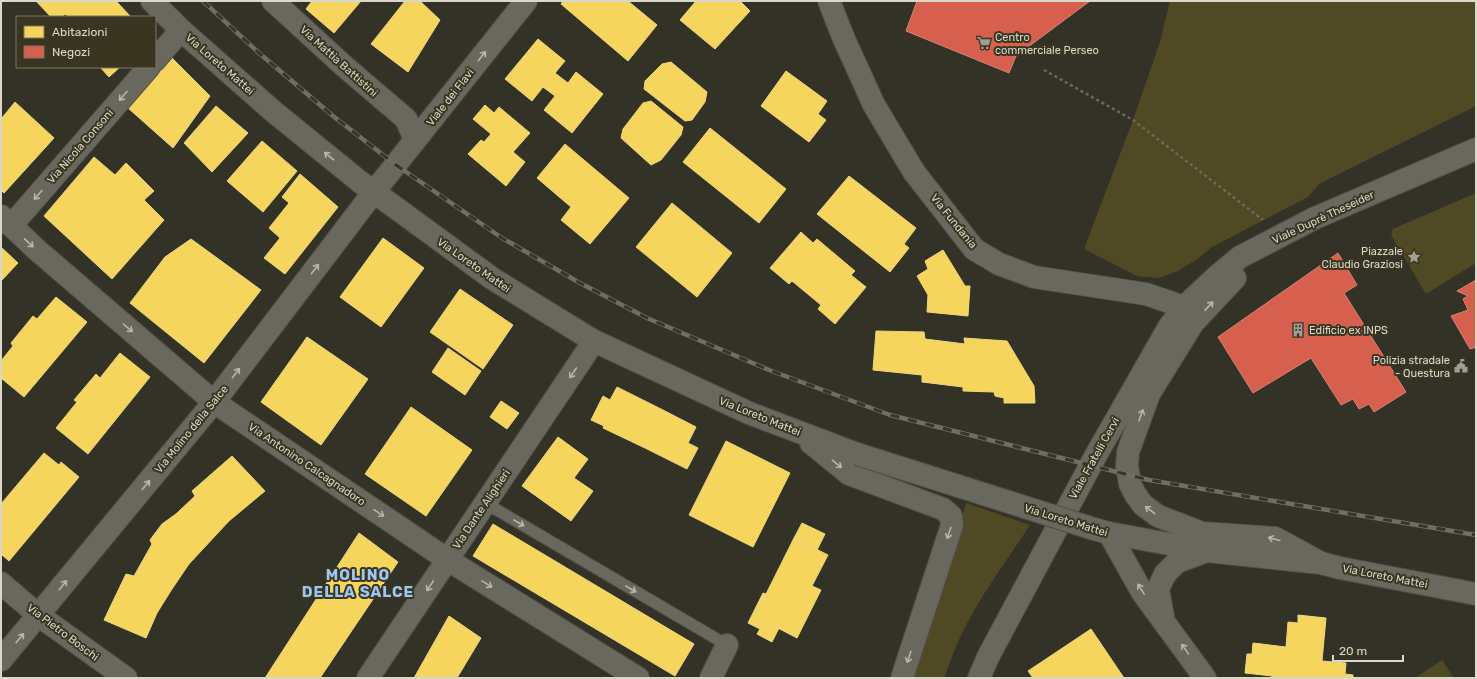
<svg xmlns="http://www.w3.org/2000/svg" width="1477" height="679" font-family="Rubik,sans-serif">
<rect width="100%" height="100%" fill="#333227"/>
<!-- green -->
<path fill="#504a24" d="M1170 1H1476V106L1319 184 1308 197 1212 247 1196 260 1178 271 1158 278 1137 276 1084 249 1133 120 1160 42Z
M1476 193V263L1426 294 1391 235 1393 229Z
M966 503 1030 525C1004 565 973 605 955 649 951 658 948 668 944 678H912L950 560Z
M1442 660 1454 678H1415Z"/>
<!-- homes -->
<path fill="#f6d55c" stroke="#edd67d" d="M36 1H116L131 17H69L65 14 62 17H51Z
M312 1H361L334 33 306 9Z
M405 1H420L440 20 408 72 371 44Z
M563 1H628L657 25 628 61 561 4Z
M696 1H740L750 11 715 49 680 20Z
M538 39 565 61 555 73 568 83 576 72 603 94 572 133 544 110 555 96 543 87 532 101 505 79Z
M172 58 210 96 173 148 128 108Z
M671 62 707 92 705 102 692 120 685 121 644 89 645 81 662 64Z
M100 67H120L109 77Z
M786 71 827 101 818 114 826 120 809 142 761 106Z
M651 101 683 127 681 135 661 160 651 165 621 138 623 129 643 103Z
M15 102 54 138 4 193 1 190V119Z
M485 105 494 113 499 107 530 133 513 152 525 162 506 186 468 154 481 140 484 142 491 134 473 119Z
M216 106 248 133 212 172 184 143Z
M710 128 786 189 759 223 683 162Z
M262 141 297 171 263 212 227 181Z
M565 144 629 198 590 244 561 220 571 207 537 178Z
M94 157 115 175 126 163 154 191 144 200 164 220 112 279 44 216Z
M300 174 338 207 285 274 264 258 280 238 269 228 289 203 282 197Z
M849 176 916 228 904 244 909 248 890 272 817 214Z
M672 203 732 253 697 297 636 247Z
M801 232 813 243 817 239 855 271 851 275 866 287 835 324 818 309 821 305 792 281 789 284 770 268Z
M383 238 424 268 381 327 340 297Z
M191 239 261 290 204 363 130 303 165 257Z
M1 247 18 263 1 281Z
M943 250 965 286H970L968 316 927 312 928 295 917 276 928 269 925 261Z
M460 289 513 325 483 369 430 332Z
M56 297 87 322 24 397 1 378V361L13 346 11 343 33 316 37 319Z
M876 331 924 332 925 339 965 344 964 338 1007 341 1034 386 1035 403H1004V398L995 396 994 392 963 391V387L922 382V375L873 370Z
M307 337 368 379 321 445 261 402Z
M448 348 481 371 465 395 432 372Z
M120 353 150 377 88 454 56 428 77 402 74 400 96 374 100 378Z
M617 387 663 410 645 448 603 428 604 426 591 420 603 396 610 400Z
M501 401 519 413 507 429 490 417Z
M411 407 472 450 426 516 365 474Z
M663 410 696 427 688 443 698 448 687 469 645 448Z
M558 437 588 459 574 478 593 491 571 521 522 486Z
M726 441 790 473 753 547 689 515Z
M44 453 59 465 61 462 79 477 9 561 1 554V504Z
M232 456 265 491 229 521 189 564 172 589 157 613 146 638 104 620 126 574 134 576 152 544 150 540 162 524 176 514 195 496 192 491Z
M802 523 825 534 817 550 794 538Z
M493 524 694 644 675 676 473 556Z
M359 533 398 562 320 678H265Z
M794 538 828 555 812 586 821 590 797 638 755 616Z
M763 593 766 594 755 616 779 628 772 642 757 634 760 629 748 623Z
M1298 615 1326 618 1322 661 1346 663 1345 674 1353 675V678H1272V676L1245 673 1247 654H1252L1253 643 1286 647 1288 622 1298 623Z
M449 616 481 638 457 678H414Z
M1091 629 1124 678H1033L1028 671Z"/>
<!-- shops -->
<path fill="#d6604d" stroke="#d78473" d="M917 1H1090L1016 56 1009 73 906 31Z
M1338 253 1357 285 1344 293 1406 392 1374 412 1369 404 1359 409 1353 399 1341 405 1311 358 1253 393 1218 337Z
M1476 280V347L1470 349 1451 316 1468 310 1463 299 1468 296 1457 291Z"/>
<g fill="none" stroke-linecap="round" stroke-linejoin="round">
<!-- lane casing -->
<g stroke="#504e44" stroke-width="13">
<path id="lane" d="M485 503 727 645"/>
</g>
<!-- street casing -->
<g stroke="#504e44" stroke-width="24">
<path id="street" d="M273 1 344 66 406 119 413 135V143
M829 1 844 39 874 105 914 172 974 249 999 264 1034 277 1146 294 1184 307
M155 60 181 30
M1 216 37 250 214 402 448 560 638 678
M11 226 149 67
M1109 533 1142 592 1205 678
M1 583 38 615 126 678
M1163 617 1158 589 1165 574 1177 562 1207 551
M368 678 594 341
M711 678 727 645"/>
</g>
<!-- secondary casing -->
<g stroke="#504e44" stroke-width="24">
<path id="secondary" d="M152 1 181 30 274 112 359 181 493 279 594 341 749 413 857 454
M1235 278 1193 323 1149 394 1128 452 1127 466 1130 484 1135 494 1143 505 1158 516 1202 533 1275 538 1321 563
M811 443 849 474 943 509 951 516 952 525 902 678
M1094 529 1109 533 1207 551 1321 563 1340 568 1476 594
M1 660 214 402 373 193 526 1
M979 678 988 657 1096 455 1169 327 1184 307 1216 277 1240 257 1315 218 1476 149"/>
</g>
<!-- path -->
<path stroke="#6b6a62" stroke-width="2.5" stroke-dasharray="3 3" stroke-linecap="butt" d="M1044 70 1133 120 1263 220"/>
<!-- lane -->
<use href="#lane" stroke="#69685e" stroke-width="11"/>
<!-- street -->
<use href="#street" stroke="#69685e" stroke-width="22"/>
<!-- secondary -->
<use href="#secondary" stroke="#69685e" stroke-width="22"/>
<!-- rail casing -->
<g stroke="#6f6e66" stroke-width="4.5">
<path id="rail" d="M203 1 259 53 333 116 396 165 502 238 580 283 647 318 769 370 890 415 1149 480 1476 535"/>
</g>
<!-- rail -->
<use href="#rail" stroke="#393521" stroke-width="3" stroke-dasharray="9" stroke-linecap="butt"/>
<!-- secondary-bridge casing -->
<g stroke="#504e44" stroke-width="24" stroke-linecap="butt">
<path id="secondary-bridge" d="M857 454 1094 529"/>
</g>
<!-- secondary-bridge -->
<use href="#secondary-bridge" stroke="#69685e" stroke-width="22"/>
</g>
<!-- one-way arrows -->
<defs><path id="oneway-shaft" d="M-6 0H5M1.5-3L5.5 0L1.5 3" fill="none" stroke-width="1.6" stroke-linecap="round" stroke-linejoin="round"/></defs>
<g stroke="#b7b6aa">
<use href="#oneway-shaft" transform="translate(482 56) rotate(-52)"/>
<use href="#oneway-shaft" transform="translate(123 96) rotate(131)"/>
<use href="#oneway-shaft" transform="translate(329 156) rotate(-141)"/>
<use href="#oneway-shaft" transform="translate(38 195) rotate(131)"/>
<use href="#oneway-shaft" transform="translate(29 243) rotate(43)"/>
<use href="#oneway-shaft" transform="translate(315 269) rotate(-53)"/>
<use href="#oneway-shaft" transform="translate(1209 306) rotate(-47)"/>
<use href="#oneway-shaft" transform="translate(128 328) rotate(40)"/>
<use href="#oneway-shaft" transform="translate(236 373) rotate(-53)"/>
<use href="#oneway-shaft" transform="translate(573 373) rotate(124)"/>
<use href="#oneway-shaft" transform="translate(1141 415) rotate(-70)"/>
<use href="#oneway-shaft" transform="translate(837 464) rotate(39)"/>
<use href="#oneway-shaft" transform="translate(146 485) rotate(-50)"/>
<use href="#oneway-shaft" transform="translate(1150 510) rotate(-143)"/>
<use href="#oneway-shaft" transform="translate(379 513) rotate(34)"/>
<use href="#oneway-shaft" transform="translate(519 523) rotate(30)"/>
<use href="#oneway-shaft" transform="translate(949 533) rotate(108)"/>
<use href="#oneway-shaft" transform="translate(1274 539) rotate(-165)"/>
<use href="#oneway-shaft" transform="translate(487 584) rotate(32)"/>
<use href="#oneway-shaft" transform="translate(63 585) rotate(-51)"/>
<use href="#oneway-shaft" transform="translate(430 586) rotate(124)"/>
<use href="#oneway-shaft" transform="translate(631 589) rotate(30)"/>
<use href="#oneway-shaft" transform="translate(1141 589) rotate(-122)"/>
<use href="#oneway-shaft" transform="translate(20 638) rotate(-50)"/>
<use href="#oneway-shaft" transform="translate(1185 649) rotate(-125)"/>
<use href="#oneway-shaft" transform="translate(909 657) rotate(108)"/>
</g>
<!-- icons -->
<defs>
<g id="supermarket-bare" transform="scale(1.08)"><path d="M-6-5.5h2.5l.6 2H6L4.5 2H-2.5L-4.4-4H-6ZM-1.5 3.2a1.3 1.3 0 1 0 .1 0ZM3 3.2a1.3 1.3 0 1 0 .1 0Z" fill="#9f9e92" stroke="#393521" stroke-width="2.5" paint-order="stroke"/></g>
<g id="sight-bare" transform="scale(1.08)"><path d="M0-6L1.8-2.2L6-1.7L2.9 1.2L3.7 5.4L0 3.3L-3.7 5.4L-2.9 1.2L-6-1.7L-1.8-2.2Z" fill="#9f9e92" stroke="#393521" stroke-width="2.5" paint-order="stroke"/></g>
<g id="building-bare" transform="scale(1.08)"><path d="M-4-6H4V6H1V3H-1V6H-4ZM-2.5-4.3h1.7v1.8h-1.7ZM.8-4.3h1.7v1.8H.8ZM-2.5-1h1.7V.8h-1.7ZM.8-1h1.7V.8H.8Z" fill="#9f9e92" stroke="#393521" stroke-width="2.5" paint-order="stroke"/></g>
<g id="civic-bare" transform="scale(1.08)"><path d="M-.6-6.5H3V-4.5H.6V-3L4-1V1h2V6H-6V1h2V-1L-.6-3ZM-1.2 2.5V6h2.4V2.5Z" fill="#9f9e92" stroke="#393521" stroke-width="2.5" paint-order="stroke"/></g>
</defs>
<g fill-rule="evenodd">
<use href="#supermarket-bare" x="984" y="43"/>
<use href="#sight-bare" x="1414" y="257"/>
<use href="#building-bare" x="1298" y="330"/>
<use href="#civic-bare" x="1461" y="366"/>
</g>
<g text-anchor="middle" stroke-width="4" stroke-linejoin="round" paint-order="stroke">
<!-- poi labels -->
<g font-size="11" fill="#d9d8cb" stroke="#393521" text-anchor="start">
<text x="995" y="41">Centro<tspan x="995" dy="13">commerciale Perseo</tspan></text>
<text x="1403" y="255" text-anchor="end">Piazzale<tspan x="1403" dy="13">Claudio Graziosi</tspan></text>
<text x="1309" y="334">Edificio ex INPS</text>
<text x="1450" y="364" text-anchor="end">Polizia stradale<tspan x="1450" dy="13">- Questura</tspan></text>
</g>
<!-- street labels -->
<g font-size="11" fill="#d9d8cb" stroke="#393521">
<text transform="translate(339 61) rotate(42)" y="4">Via Mattia Battistini</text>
<text transform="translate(220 64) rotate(41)" y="4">Via Loreto Mattei</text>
<text transform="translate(450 97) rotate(-52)" y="4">Viale dei Flavi</text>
<text transform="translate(80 146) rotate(-49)" y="4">Via Nicola Consoni</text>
<text transform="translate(1323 217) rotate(-25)" y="4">Viale Duprè Theseider</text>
<text transform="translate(954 221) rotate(51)" y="4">Via Fundania</text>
<text transform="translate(474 265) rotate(35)" y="4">Via Loreto Mattei</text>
<text transform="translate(760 416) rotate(22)" y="4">Via Loreto Mattei</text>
<text transform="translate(191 429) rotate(-51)" y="4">Via Molino della Salce</text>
<text transform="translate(1094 458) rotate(-61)" y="4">Viale Fratelli Cervi</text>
<text transform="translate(307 464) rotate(34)" y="4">Via Antonino Calcagnadoro</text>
<text transform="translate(481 509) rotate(-56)" y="4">Via Dante Alighieri</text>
<text transform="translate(1066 520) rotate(17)" y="4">Via Loreto Mattei</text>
<text transform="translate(1385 576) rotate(11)" y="4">Via Loreto Mattei</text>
<text transform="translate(63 632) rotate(37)" y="4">Via Pietro Boschi</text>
</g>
<!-- district labels -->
<g font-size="15" font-weight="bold" letter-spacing="1" fill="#9cc7f5" stroke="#393521">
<text x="358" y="580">MOLINO<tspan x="358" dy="17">DELLA SALCE</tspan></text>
</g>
</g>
<!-- border -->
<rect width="1477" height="679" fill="none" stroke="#d9d8cb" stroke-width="4"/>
<!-- legend -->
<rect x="16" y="16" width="140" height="52" fill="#393521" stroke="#797665"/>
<rect x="24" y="26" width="20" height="12" fill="#f6d55c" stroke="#797665"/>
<text x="52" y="36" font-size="12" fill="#d9d8cb">Abitazioni</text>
<rect x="24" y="46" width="20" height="12" fill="#d6604d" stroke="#797665"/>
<text x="52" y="56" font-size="12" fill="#d9d8cb">Negozi</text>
<!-- scale -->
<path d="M1333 655v6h70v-6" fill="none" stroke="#d9d8cb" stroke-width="2"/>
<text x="1339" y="655" font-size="12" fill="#d9d8cb" stroke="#393521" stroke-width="3" paint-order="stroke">20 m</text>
</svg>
